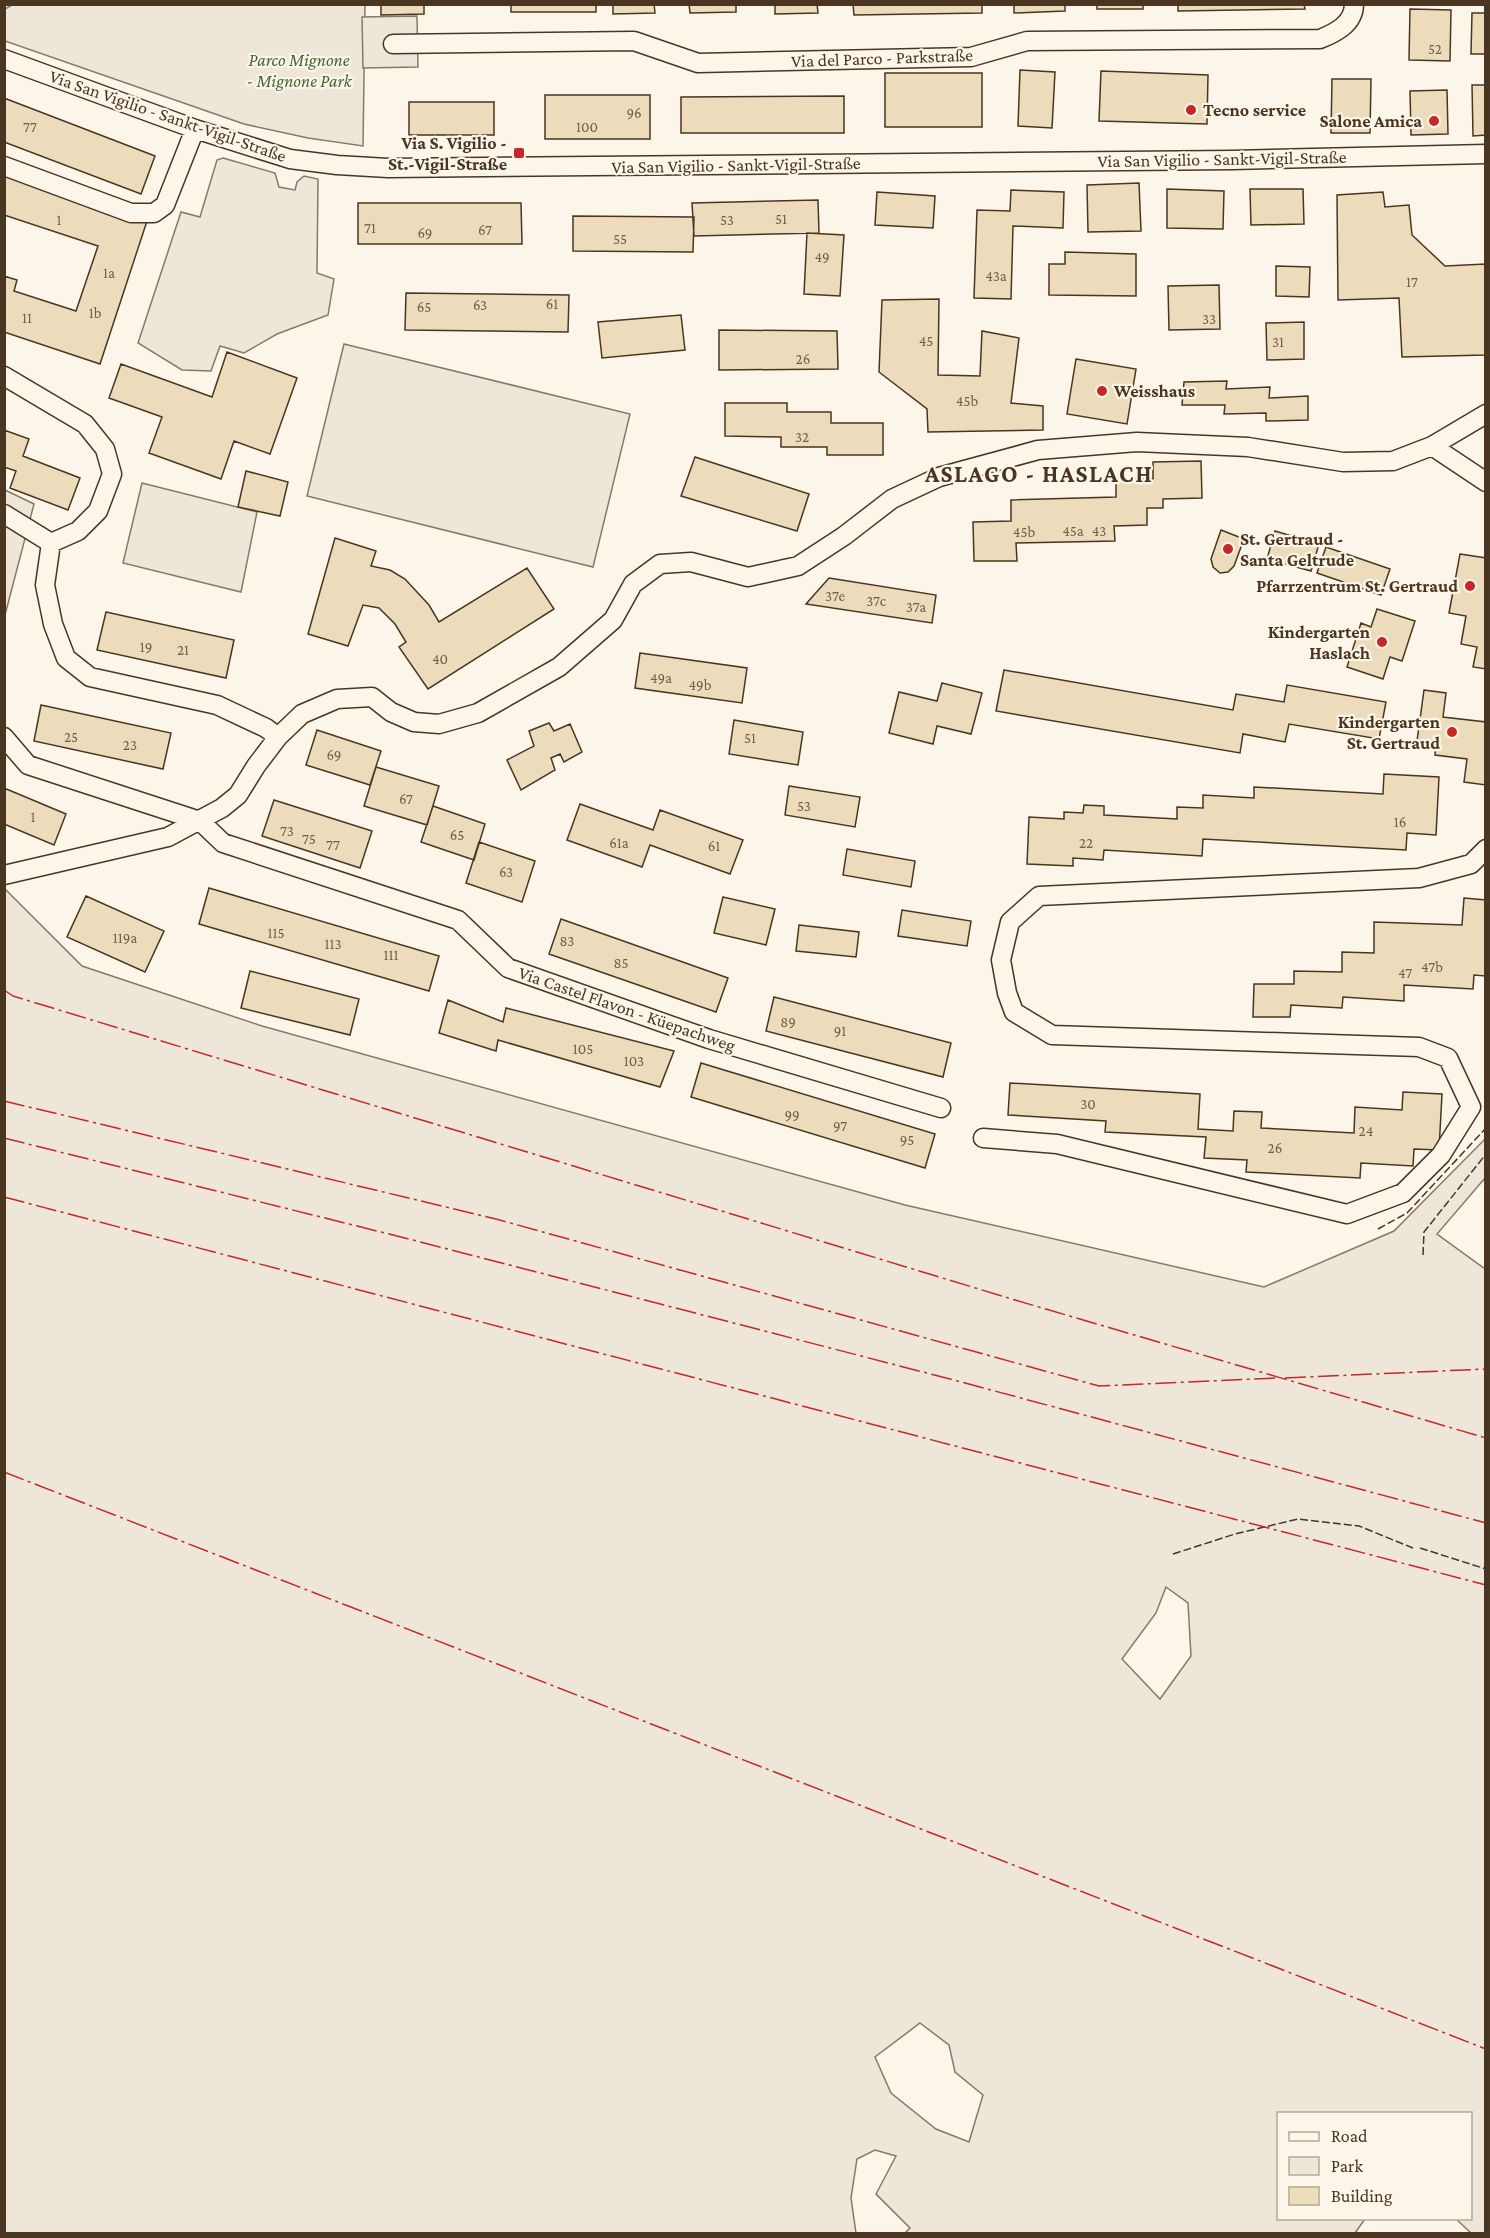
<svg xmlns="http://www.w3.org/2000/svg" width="1490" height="2238" font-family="'Crimson Pro',serif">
<rect width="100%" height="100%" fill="#fbf6e9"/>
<!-- green -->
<path fill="#ede6d9" stroke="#887966" stroke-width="1.5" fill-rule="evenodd" d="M12 5H365L363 146 308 138 244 124 5 41V9Z
M344 344 630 414 593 567 307 496Z
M142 483 257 512 241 592 123 563Z
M5 490 34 504 5 615Z
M5 889 82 966 262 1026 905 1205 1264 1287 1394 1231 1485 1139V1178L1437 1234 1485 1269V2233H1471L1456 2219 1470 2218V2114H1278V2218L1365 2219 1355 2233H905L910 2228 876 2194 896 2156 875 2150 857 2159 851 2198 856 2233H5ZM1166 1587 1188 1603 1191 1656 1160 1699 1122 1659 1156 1613ZM920 2023 949 2045 955 2072 983 2095 969 2142 936 2129 891 2093 875 2057Z"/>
<!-- parking -->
<path fill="#ede7d9" stroke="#887966" stroke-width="1.5" d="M417 16 418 67 363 68 362 17Z
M223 158 275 173 279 187 295 190 297 182 304 176 318 179 317 273 334 279 328 315 277 334 244 353 220 346 211 371 182 370 138 343 181 212 200 217 217 160Z"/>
<!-- building -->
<path fill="#ecdcbc" stroke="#4a3520" stroke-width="1.5" d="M381 4H424V14L381 15Z
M511 4H596V12H511Z
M613 4H654L655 13 613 14Z
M689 4H736V12L690 13Z
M775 4H817L818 13 775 14Z
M853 4H982V13L854 15Z
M1014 4H1065V11L1014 13Z
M1097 4H1143V9H1097Z
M1178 4H1304L1305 9 1178 11Z
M1410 9 1451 10 1450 61 1409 60Z
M1472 13H1486V54H1471Z
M1020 70 1055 72 1052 128 1018 126Z
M1101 71 1208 75 1207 124 1099 121Z
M885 73H982V127H885Z
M1332 79H1371L1370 133H1331Z
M1472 85H1486V135L1473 136Z
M1447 90 1448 134 1411 135 1410 91Z
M545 95H650V139H545Z
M844 96V133H681V97Z
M4 98 155 156 141 194 4 142Z
M409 102H494V135H409Z
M4 173 147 221 100 364 4 332V276L17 280 14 291 76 311 98 246 4 215Z
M1139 183 1141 231 1088 232 1087 185Z
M1167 189 1224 191 1223 229 1167 228Z
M1250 189H1303L1304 224 1251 225Z
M1011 190 1064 192 1063 228 1013 226 1011 299 974 298 977 210 1010 211Z
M877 192 935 196 933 228 875 225Z
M1383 192 1385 207 1409 205 1412 235 1445 266 1486 264V355L1402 357 1399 298 1338 300 1337 195Z
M818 200 819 233 694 236 692 203Z
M358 203H521L522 244H358Z
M573 216 694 217 693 252 573 251Z
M807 233 844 235 840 296 804 294Z
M1065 252 1136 254V296L1049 295V264H1065Z
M1276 266 1310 267 1309 297 1276 296Z
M1219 285 1220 329 1169 330 1168 286Z
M406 293 569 295 568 332 405 330Z
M939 299 938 375 980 376 982 331 1019 338 1011 403 1043 406V430L928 432 927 409 879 372 882 300Z
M681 315 685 350 602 358 598 322Z
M1304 322V359L1267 360 1266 323Z
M719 330 837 331 838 369 719 370Z
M227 352 297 378 270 454 234 441 221 479 149 453 162 417 109 398 121 364 212 397Z
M1076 359 1136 369 1127 424 1067 414Z
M1227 381 1226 389 1270 387 1269 398 1308 396V420L1266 421V413L1224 414 1225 405H1182L1184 382Z
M725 403H787V412H831V423H883V455H827V447H781V437L725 436Z
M4 430 29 439 23 456 80 478 68 510 10 488 16 471 4 467Z
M695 457 809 494 797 531 681 496Z
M1201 461 1202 498 1163 499V508H1147V525L1114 526 1115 541 1016 543 1017 561H974L973 522 1011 521V500L1116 497V479H1153V462Z
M246 471 288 482 280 516 238 507Z
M1221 530 1244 539 1234 566 1228 572 1220 573 1213 567 1211 559Z
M1275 531 1319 544 1311 571 1267 559Z
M335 538 376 551 371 566 390 570 405 579 429 605 439 622 527 568 554 609 428 689 399 647 406 642 395 624 379 608 363 605 348 646 308 634Z
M1326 547 1390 569 1381 595 1317 573Z
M1460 554 1486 558V669L1473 667 1477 647 1461 644 1466 616 1449 613Z
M829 578 936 595 932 623 806 604Z
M1377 609 1415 621 1402 661 1390 657 1383 679 1347 667 1361 623 1371 627Z
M106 612 234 640 226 678 97 650Z
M640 653 747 668 742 703 635 688Z
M1004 670 1233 710 1236 694 1284 702 1287 685 1386 702 1379 739 1289 724 1285 742 1243 734 1240 753 996 711Z
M942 683 982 693 971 734 937 726 933 744 889 733 899 692 937 701Z
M1424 690 1446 693 1443 717 1486 722V785L1464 782 1467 759 1435 755 1436 743 1417 741Z
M41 705 171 733 163 769 34 741Z
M734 720 803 732 798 765 729 754Z
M549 723 554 731 570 724 582 752 564 762 560 754 551 758 555 770 521 790 507 760 534 746 529 731Z
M317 730 381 751 370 785 306 765Z
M376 767 439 786 427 825 364 806Z
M1384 774 1439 777 1436 835 1407 833 1406 850 1203 839 1202 856 1104 850 1103 860 1073 858V866L1027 864 1029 817 1064 819V812L1083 813 1084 805 1104 806V815L1177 819V807L1203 808V795L1254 798V787L1383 794Z
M789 786 860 797 855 827 785 815Z
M4 788 66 814 54 845 4 824Z
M274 800 372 831 360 868 262 836Z
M580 804 653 830 660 810 743 840 730 874 650 845 642 867 567 840Z
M433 806 485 824 474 860 421 842Z
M479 842 535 861 522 902 466 883Z
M847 849 915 861 911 887 843 875Z
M209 888 439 956 429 991 199 924Z
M86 896 164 931 145 972 67 937Z
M723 897 775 909 766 945 714 933Z
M1464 898 1486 900V976L1474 975 1473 989 1404 985V1001L1343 997 1342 1008 1291 1005 1290 1017H1253L1254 984H1294V971L1342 972V952L1374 953V922L1462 925Z
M902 910 971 921 967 946 898 936Z
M561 919 728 978 716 1012 549 954Z
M799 925 859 932 856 957 796 951Z
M250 971 359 999 350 1035 241 1008Z
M774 997 951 1043 943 1077 766 1031Z
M448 1000 503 1022 506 1008 674 1051 660 1087 498 1040 496 1051 439 1033Z
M701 1063 935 1134 925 1168 691 1097Z
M1010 1083 1200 1094 1198 1129 1233 1131 1234 1111 1262 1112 1261 1128 1354 1133 1355 1107 1402 1110 1403 1092 1442 1094 1439 1150 1414 1149 1413 1166 1361 1163 1360 1178 1246 1172 1247 1160 1204 1158 1206 1137 1105 1132 1106 1121 1008 1115Z"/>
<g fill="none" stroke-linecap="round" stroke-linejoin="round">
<!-- street casing -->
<g stroke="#4a3520" stroke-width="21">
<path id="street" d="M393 44 634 41 698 63 971 57 1027 41 1320 39C1335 33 1354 24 1354 4
M4 59 195 129 290 159 337 165 388 168 1233 160 1486 154
M4 166 131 213H154L165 205 195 129
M4 376 85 424 105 449 112 474 98 511 78 531 51 543
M1432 446 1486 482
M4 514 51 543
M51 543 45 585 53 624 66 658 90 677 217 705 266 728 278 737
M4 737 28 765 200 821 223 843 458 920 508 968 709 1039 941 1108
M4 875 168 837 222 808 238 795 256 766 278 737 302 714 337 699 372 697 391 712 414 722 439 724 478 713 559 667 613 620 633 584 660 564 691 562 748 577 798 566 844 536 892 499 939 477 1038 450 1137 442 1248 447 1343 462 1393 461 1432 446 1486 414
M983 1138 1057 1144 1347 1214 1403 1193 1441 1155 1471 1107 1448 1058 1419 1047 1052 1035 1014 1012 1007 993 1001 960 1010 922 1039 896 1419 878 1471 864 1486 849"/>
</g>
<!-- street -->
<use href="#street" stroke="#fbf6e9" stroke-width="18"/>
<!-- fence -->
<path stroke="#4a3520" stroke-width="1.5" stroke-dasharray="8 3" stroke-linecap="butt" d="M1378 1229 1407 1213 1486 1128
M1423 1255 1424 1232 1486 1154
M1420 1548 1486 1569
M1173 1554 1235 1534 1298 1519 1359 1526 1413 1548"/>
<!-- power -->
<path stroke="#c62828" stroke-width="1.5" stroke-dasharray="21 4.5 3 4.5" stroke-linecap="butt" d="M4 990 13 996 1015 1300 1486 1438
M4 1101 496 1219 1099 1386 1276 1378
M4 1138 409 1239 950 1379 1486 1523
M4 1197 1486 1585
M1285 1378 1486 1369
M4 1472 1486 2049"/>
</g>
<!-- markers -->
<g fill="#c62828" stroke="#fbf6e9" stroke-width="2">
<circle cx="1191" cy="110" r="6"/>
<circle cx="1434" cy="121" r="6"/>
<rect x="513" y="147" width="12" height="12" rx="3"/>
<circle cx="1102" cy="391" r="6"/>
<circle cx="1228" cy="549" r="6"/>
<circle cx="1470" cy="586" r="6"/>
<circle cx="1382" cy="642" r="6"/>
<circle cx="1452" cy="732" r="6"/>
</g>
<g text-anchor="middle" stroke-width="4.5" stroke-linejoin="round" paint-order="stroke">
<!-- number labels -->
<g font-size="15" fill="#725f47">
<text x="1435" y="54">52</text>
<text x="634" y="118">96</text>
<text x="30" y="132">77</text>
<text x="587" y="132">100</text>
<text x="781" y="224">51</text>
<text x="59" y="225">1</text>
<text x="727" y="225">53</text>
<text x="370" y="233">71</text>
<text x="485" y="235">67</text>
<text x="425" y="238">69</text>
<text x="620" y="244">55</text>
<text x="822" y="262">49</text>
<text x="109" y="278">1a</text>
<text x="996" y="281">43a</text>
<text x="1412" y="287">17</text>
<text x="552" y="309">61</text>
<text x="480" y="310">63</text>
<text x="424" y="312">65</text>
<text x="95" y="318">1b</text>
<text x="27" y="323">11</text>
<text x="1209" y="324">33</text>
<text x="926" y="346">45</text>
<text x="1278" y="347">31</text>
<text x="803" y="364">26</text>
<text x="967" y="406">45b</text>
<text x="802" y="442">32</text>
<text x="1073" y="536">45a</text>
<text x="1099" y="536">43</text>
<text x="1024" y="537">45b</text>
<text x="835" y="601">37e</text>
<text x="876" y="606">37c</text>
<text x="916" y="612">37a</text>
<text x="146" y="652">19</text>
<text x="183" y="655">21</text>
<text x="440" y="664">40</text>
<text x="661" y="683">49a</text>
<text x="700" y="690">49b</text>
<text x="71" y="742">25</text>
<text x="750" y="743">51</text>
<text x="130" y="750">23</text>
<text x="334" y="760">69</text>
<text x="406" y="804">67</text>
<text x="804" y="811">53</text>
<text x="33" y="822">1</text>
<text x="1400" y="827">16</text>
<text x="287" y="836">73</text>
<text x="457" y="840">65</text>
<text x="309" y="844">75</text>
<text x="619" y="848">61a</text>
<text x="1086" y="848">22</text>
<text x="333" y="850">77</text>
<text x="714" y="851">61</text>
<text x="506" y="877">63</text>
<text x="276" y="938">115</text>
<text x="125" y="943">119a</text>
<text x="567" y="946">83</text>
<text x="333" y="949">113</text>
<text x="391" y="960">111</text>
<text x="621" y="968">85</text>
<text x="1432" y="972">47b</text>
<text x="1405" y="978">47</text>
<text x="788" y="1027">89</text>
<text x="840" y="1036">91</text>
<text x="583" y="1054">105</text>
<text x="634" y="1066">103</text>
<text x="1088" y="1109">30</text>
<text x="792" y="1120">99</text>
<text x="840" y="1131">97</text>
<text x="1366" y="1136">24</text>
<text x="907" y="1145">95</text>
<text x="1275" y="1153">26</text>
</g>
<!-- street labels -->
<g font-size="18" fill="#4a3520" stroke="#fbf6e9">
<text transform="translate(882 58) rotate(-2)" y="6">Via del Parco - Parkstraße</text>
<text transform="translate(168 116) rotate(19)" y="6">Via San Vigilio - Sankt-Vigil-Straße</text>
<text transform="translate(1222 159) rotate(-1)" y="6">Via San Vigilio - Sankt-Vigil-Straße</text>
<text transform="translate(736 165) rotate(-1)" y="6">Via San Vigilio - Sankt-Vigil-Straße</text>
<text transform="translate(627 1009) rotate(19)" y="6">Via Castel Flavon - Küepachweg</text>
</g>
<!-- park labels -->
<g font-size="18" font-style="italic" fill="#436837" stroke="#fbf6e9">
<text x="299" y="66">Parco Mignone<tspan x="299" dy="21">- Mignone Park</tspan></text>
</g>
<!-- poi labels -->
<g font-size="18" font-weight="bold" fill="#4a3520" stroke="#fbf6e9" text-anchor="end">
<text x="1203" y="116" text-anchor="start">Tecno service</text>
<text x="1422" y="127">Salone Amica</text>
<text x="507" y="149">Via S. Vigilio -<tspan x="507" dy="21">St.-Vigil-Straße</tspan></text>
<text x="1114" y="397" text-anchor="start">Weisshaus</text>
<text x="1240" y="545" text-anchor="start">St. Gertraud -<tspan x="1240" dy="21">Santa Geltrude</tspan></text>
<text x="1458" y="592">Pfarrzentrum St. Gertraud</text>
<text x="1370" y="638">Kindergarten<tspan x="1370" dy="21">Haslach</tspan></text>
<text x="1440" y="728">Kindergarten<tspan x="1440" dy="21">St. Gertraud</tspan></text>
</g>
<!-- district labels -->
<g font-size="24" font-weight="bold" letter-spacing="1.5" fill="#4a3520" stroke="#fbf6e9">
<text x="1039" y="482">ASLAGO - HASLACH</text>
</g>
</g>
<!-- border -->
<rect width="1490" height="2238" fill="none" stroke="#4a3520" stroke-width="12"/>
<!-- legend -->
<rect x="1277" y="2112" width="195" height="108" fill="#fbf6e9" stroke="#b4a999" stroke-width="1.5"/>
<rect x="1289" y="2132" width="30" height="9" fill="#fbf6e9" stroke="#b4a999" stroke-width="1.5"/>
<text x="1331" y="2142" font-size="18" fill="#4a3520">Road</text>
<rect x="1289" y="2157" width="30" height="18" fill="#ede6d9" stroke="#b4a999" stroke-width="1.5"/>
<text x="1331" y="2172" font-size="18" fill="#4a3520">Park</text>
<rect x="1289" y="2187" width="30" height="18" fill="#ecdcbc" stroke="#b4a999" stroke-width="1.5"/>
<text x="1331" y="2202" font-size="18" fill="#4a3520">Building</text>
</svg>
